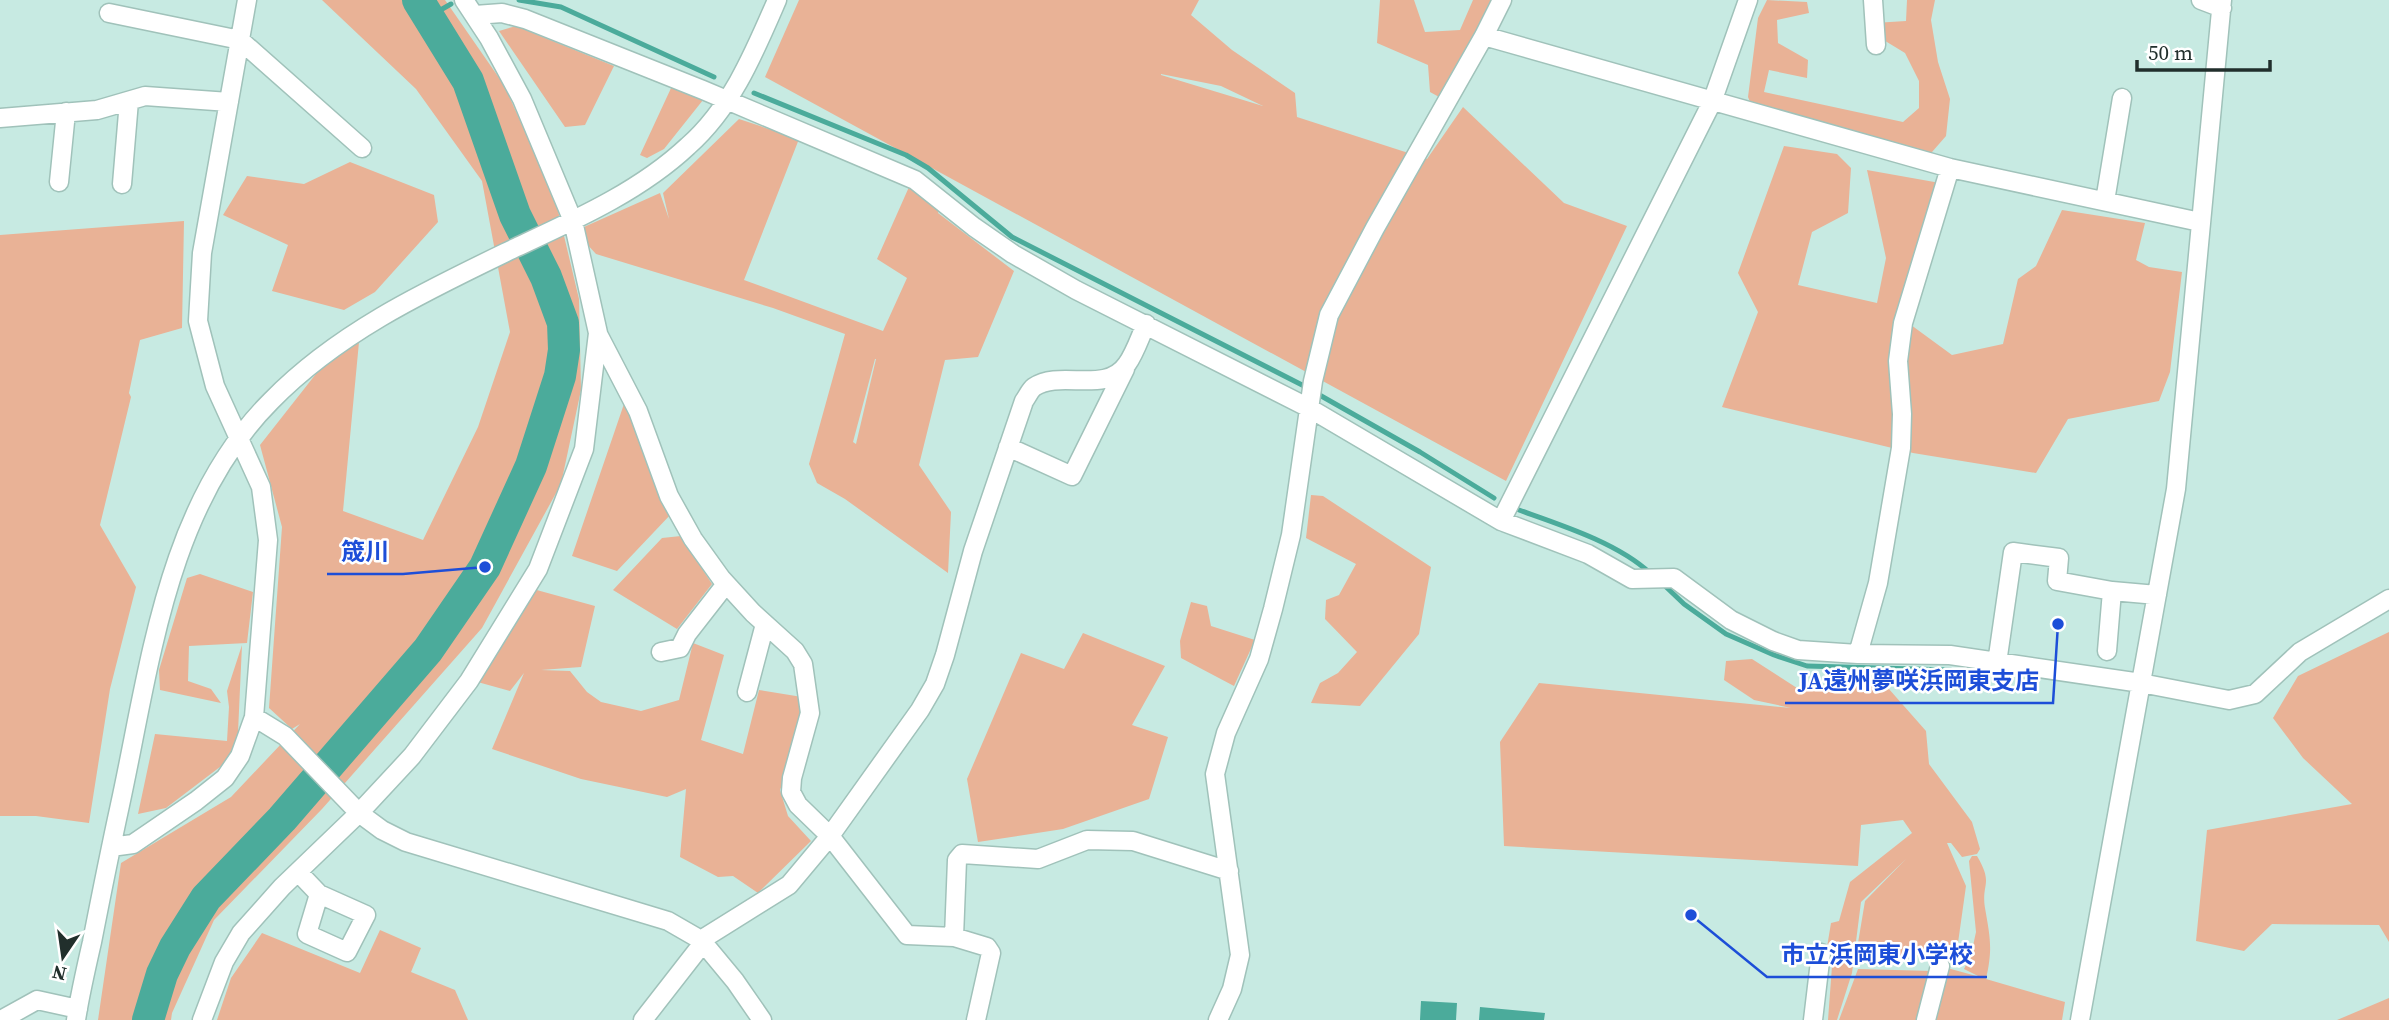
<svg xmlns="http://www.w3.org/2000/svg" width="2389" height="1020" font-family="'Source Serif 4','Noto Sans JP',serif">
<rect width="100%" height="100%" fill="#c7eae2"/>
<!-- green -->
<path fill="#e9b296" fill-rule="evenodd" d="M322 0H445L504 85 555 198 579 299 581 390 561 484 482 628 322 809 214 920 172 1013 171 1020H98L121 863 231 797 300 724 292 729 269 708 282 527 260 445 319 370 359 342 343 511 423 540 478 427 510 332 482 181 416 89Z
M799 0H1199L1191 15 1232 50 1295 93 1297 117 1427 159 1463 107 1564 203 1627 226 1506 481 765 77ZM1161 74 1221 86 1263 106 1161 75Z
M1380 0H1414L1425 32 1460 30 1473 0H1492L1441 98 1430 92 1428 65 1377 43Z
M1767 0 1807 2 1809 13 1777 20 1778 43 1808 60 1807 78 1769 70 1764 92 1903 122 1919 108V81L1905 53 1882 39 1874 23 1906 21 1907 0H1935L1931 20 1938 62 1950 99 1946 136 1932 152 1906 156 1755 114 1748 97 1758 18Z
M516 26 614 66 585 125 565 127 499 31Z
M672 86 703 100 664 149 647 158 640 155Z
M739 119 799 139 744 280 883 331 907 278 877 259 909 187 939 210 938 213 1014 271 978 357 945 360 919 465 951 512 948 573 845 499 817 483 809 464 845 334 773 308 596 254 575 231 660 193 669 219 663 193ZM875 359H876L856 444 853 442Z
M1784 146 1837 154 1851 168 1848 213 1812 232 1798 285 1877 303 1886 258 1867 170 1940 183 1896 314 1952 355 2003 344 2018 279 2036 266 2062 210 2145 223 2136 260 2149 267 2182 272 2170 372 2159 401 2068 419 2036 473 1913 453 1722 407 1758 312 1738 273Z
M350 162 434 195 438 222 375 292 344 310 272 291 288 245 223 215 247 176 304 184Z
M184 221 182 328 140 340 129 393 131 397 100 525 136 587 110 689 89 823 36 816H0V235Z
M625 401 672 513 617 571 572 556Z
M1311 495 1323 496 1431 567 1419 634 1360 706 1311 703 1320 683 1338 673 1357 652 1325 619 1326 600 1339 595 1356 564 1306 538Z
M681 536 712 584 677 629 613 590 662 538Z
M200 574 253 592 247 643 189 646 188 681 211 689 221 703 160 690 159 670 187 578Z
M533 589 595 606 581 667 541 670 570 671 587 692 601 702 641 711 679 700 693 643 724 655 701 740 743 754 759 690 802 697 810 713 780 790 788 816 811 841 758 893 733 876 718 877 680 857 686 789 667 797 581 779 492 749 524 673 510 691 474 681Z
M1191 602 1207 606 1211 626 1255 640 1234 686 1181 658 1180 641Z
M2389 632V942L2379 925 2272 924 2244 951 2196 941 2207 830 2352 804 2303 758 2273 718 2298 676Z
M1083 633 1165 666 1132 725 1168 737 1149 799 1063 829 978 842 967 779 1021 653 1064 669Z
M242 645 237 754 166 808 138 814 155 734 227 741 229 707 227 691Z
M1752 659 1797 688 1881 680 1926 731 1929 764 1972 822 1980 849 1977 854 1962 857 1951 843H1947L1966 886 1956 957 1856 955 1865 901 1906 859 1861 902 1852 973 1837 1020H1828L1833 953 1827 947 1831 923 1839 921 1850 882 1912 833 1903 820 1861 825 1858 866 1504 846 1500 742 1539 683 1791 708 1754 700 1724 680 1726 661Z
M1972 856H1977C1994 885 1981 883 1985 908 1990 937 1993 949 1986 979L2065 1002 2062 1020H1932L1940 966 1980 977 1964 969 1971 955 1976 932 1969 861Z
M380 930 421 948 411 972 455 990 468 1020H217L231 978 262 933 360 973Z
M1858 969 1932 971 1917 1020H1839Z
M2389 998V1020H2337Z"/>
<!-- water -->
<path fill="#4bab9b" d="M1421 1001 1457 1003 1456 1020H1420Z
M1480 1007 1545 1013 1544 1020H1479Z"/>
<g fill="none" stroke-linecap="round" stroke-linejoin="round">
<!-- stream -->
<path stroke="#4bab9b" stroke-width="5" d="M519 0 561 7 714 77
M430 16 451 4
M754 93 906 155 928 168 1012 237 1308 388
M1316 393 1420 452 1494 498
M1519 510C1561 525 1618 543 1650 573
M1663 584 1684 604 1726 634 1774 655 1807 666 1951 670"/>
<!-- river -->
<path stroke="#4bab9b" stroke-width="32" d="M148 1020 162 974 175 947 206 898 282 819 428 650 485 567 531 466 560 376 564 350 563 323 546 277 515 215 468 81 418 0"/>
<!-- minor casing -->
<g stroke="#a0c2ba" stroke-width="21">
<path id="minor" d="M1873 0 1876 45
M2201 0 2222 8
M109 13 240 40 362 148
M475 15 502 13 525 19 703 90 915 180 974 227 1013 254 1076 290 1309 408 1501 521 1588 554 1632 579 1674 578 1731 620 1773 641 1798 650 1858 654 1950 655 2141 683 2229 700 2255 694 2300 652 2389 599
M1484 36 1950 168 2200 222
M0 118 97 110 145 96 229 102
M59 182 66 112
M122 184 129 101
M2105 201 2122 98
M598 334 638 411 669 496 693 539 721 578 753 613 795 651 803 664 810 713 792 778 791 792 798 805 830 836 907 935 954 937 987 947 991 953 976 1020
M1008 447 1072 476 1125 369
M1501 521 1712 102 1748 0
M2107 651 2112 591 2157 595
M661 652 680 648 687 634 726 584
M1858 654 1878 583 1901 448 1902 414 1898 361 1903 323 1950 168
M1997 663 2013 552 2059 558 2057 581 2112 591
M747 692 765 624
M254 717 285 736 359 813 382 830 406 842 668 921 701 940 735 981 762 1020
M111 847 133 844 196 801 225 778 240 756 254 717 268 540 261 487 215 386 198 321 202 253 247 0
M298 872 319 894 366 915 347 952 307 934 319 894
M954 937 957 860 962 854 1038 859 1087 840 1133 841 1229 871
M701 940 789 885 830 836 920 710 935 684 945 655 973 551 1024 401C1027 397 1030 390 1034 387 1061 369 1106 395 1127 364 1135 353 1140 337 1146 324
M1 1020 37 1000 78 1009
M76 1020C80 994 86 968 92 942 101 896 110 851 120 805 150 667 166 506 271 401 339 331 430 289 517 247 577 219 640 191 688 146 732 107 754 53 777 0
M202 1020 224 962 241 933 282 887 359 813 412 756 469 681 538 569 584 449 598 333 573 221 522 99 489 38 464 0
M643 1020 703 943
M1218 1020 1232 989 1240 955 1215 774 1226 733 1259 659 1273 609 1291 535 1313 381 1329 315 1375 228 1484 36 1502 0
M1813 1020 1821 953
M1926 1020 1940 966
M2080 1020 2176 489 2222 0"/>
</g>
<!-- minor -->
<use href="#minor" stroke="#fff" stroke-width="18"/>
</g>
<!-- callouts -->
<path fill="none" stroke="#1d4ed8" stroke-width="2.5" d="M485 567L403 574H327M2058 624L2053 703H1785M1691 915L1767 977H1987"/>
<g fill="#1d4ed8" stroke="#fff" stroke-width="2.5">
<circle cx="485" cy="567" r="7"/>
<circle cx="2058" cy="624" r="7"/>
<circle cx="1691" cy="915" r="7"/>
</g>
<g font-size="24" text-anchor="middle" font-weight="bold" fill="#1d4ed8" stroke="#fff" stroke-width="5" stroke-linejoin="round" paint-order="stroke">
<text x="365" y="560">筬川</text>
<text x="1919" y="689">JA遠州夢咲浜岡東支店</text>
<text x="1877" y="963">市立浜岡東小学校</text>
</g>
<!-- north arrow -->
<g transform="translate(63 957) rotate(193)" stroke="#ffffff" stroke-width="5" paint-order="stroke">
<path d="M0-5L12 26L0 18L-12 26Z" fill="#212f2c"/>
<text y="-10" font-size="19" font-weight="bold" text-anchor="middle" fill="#212f2c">N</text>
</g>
<!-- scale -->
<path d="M2137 60v10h133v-10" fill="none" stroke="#212f2c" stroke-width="3.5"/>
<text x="2148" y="60" font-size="21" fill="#212f2c" stroke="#ffffff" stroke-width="5" paint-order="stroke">50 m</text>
</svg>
